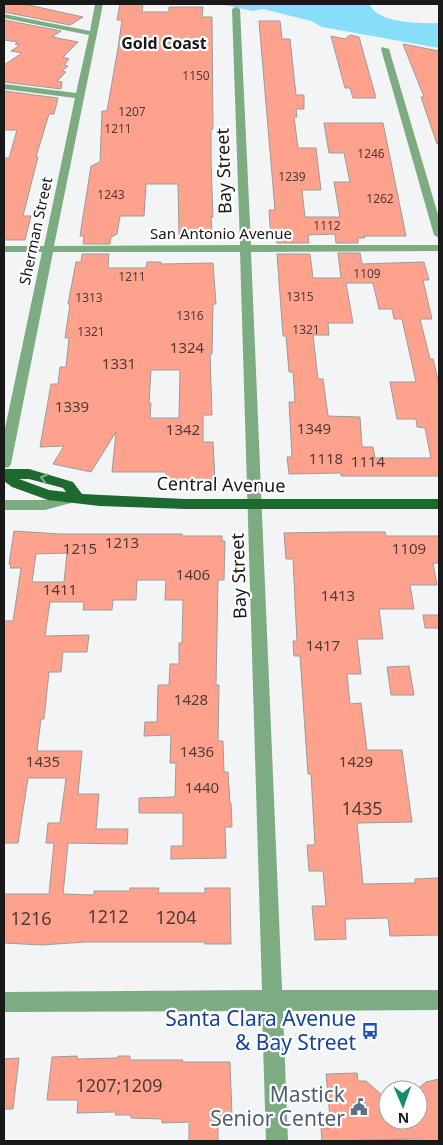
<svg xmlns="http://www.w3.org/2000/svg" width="443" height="1145" font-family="'Noto Sans',sans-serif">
<rect width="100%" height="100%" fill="#f3f4f6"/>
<!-- water -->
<path fill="#87def8" d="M219 4H370C375 23 422 24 439 23V48L322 27 311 21 263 9 253 11Z"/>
<!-- building -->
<path fill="#fea28d" stroke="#9e9b9b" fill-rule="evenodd" d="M4 4H24L83 17 70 25 4 12Z
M120 4H143L142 12H169V7H203L202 17H212L213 129H211V161L213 217H211L212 234 179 235 178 184H146L144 216H120L117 234 111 237 110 244H83L84 236H80L91 166 100 162 102 111H107L118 48 122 20H117Z
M4 20 61 31 52 37 78 42 63 57 69 59 64 65 68 66 62 71 66 72 57 81 62 82 61 89 4 82V65L22 53 11 51 20 45 15 44 18 42 4 40Z
M259 21H280L282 39H290L296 95H304V109H296L297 117H294L298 148H316L321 190H302L305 217H340L334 182H350L344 153H329L324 123H383L406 236H364L365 238H358V243H336L335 234 308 235 309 243H277L276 238H271L269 210H275Z
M350 35 359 37 376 98H353L350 88H345L331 36 345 39Z
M403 44 439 51V90H438L439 94V144H437L421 97H424Z
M4 91 58 98 54 114H49L36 157H38L23 216H31L25 240H4V158H9L17 130H4Z
M338 253H360L362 264 424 262 429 280H423L432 319H420L430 359H433L439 384V476H341V473L289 474 287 457H292L289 402H295L293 372H289L286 336H283L277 254H310L313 278H341ZM346 283H373L379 309H392L394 319H402L416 382H390L397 419H416L417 427 425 428 431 458H375L373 447H362L360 417 328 416 323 379H318L313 335H329L328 323H353Z
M82 254H109L108 268H146L147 262H161V264L213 263 216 304H213L212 354H210L212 415H203V442H213L215 480H166V472H112L116 432 91 472 53 464 64 446 40 447 51 384H58L60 367H66L69 338H65L70 304H68L76 262H81ZM151 370H180L179 418H150L151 403H149Z
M14 531 60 534H182V536H222V541H225L224 580H218L216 685H219L218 741H223L224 772H228L230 803H231L232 827H225L226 858 171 859V846H183V813H139V798L175 797 176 763H170L171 735 144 736 145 722H157L158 685H169L170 664H179V643H182L183 600H165L166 580H137L136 600H113L112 610H83L84 602H50L45 636 89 635 87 652H63L61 672H49L44 719H41L37 751H82L78 794H99L96 829H128L127 844 68 843 63 894 94 895V891H130V888H159L158 893H205V888H230L231 944H205V942H85L42 945 4 943V894H49L54 843H46L48 823H60L66 778H28L18 843H4V621H13L21 568H10L11 565 9 564ZM67 553 64 582H32L36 554Z
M341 532H385L386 536H439V563H433L437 585H410L414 609H379L383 639H357L361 674H347L350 704 361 703 367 750H402L412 822 357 823 363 884 415 883V879L439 878V935L390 936 388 918 345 919 346 939 315 940 312 906H326L323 871H309L307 845H315L311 774H308L300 656H294L293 641H297L293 559H286L284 533Z
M423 615H439V628H425Z
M409 666 414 695H391L387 667Z
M77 1056V1059L117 1058 118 1056H130V1060H183L182 1062H230L232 1116 218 1117V1141H189V1122L162 1123V1119L131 1118V1115H115L116 1112 77 1113 78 1100H47L52 1057Z
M19 1058 13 1109H4V1059Z
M357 1073 358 1081H366L382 1095 388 1094V1120H418V1093L420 1087 426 1082 439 1079V1141H419V1139L322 1141 321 1128H331L326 1074Z"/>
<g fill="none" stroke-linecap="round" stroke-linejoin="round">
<!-- minor -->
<path fill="#7dac83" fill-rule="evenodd" d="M95 4H103L54 246 240 245 232 9 236 7 240 9 251 245H439V251L251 252 282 990H439V1010L283 1011 288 1141H266L262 1011 4 1012V992L262 990 240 252H53L11 464 9 467 4 468V433L42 252H4V246H44L75 98 4 89V84L76 93 89 35 4 18V14L90 31Z
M382 47 389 49 439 218V238L434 235 381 49Z
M77 492 82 494 84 497 82 500 45 510H4V500H45Z"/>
<!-- major -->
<path fill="#1c6a2f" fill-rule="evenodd" d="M4 469H29L73 482 82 494 185 499H439V509H185L100 506 48 500 12 487 4 481ZM19 479H29L63 488 66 492 49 490Z"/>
</g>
<!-- one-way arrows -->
<defs><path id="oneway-chevron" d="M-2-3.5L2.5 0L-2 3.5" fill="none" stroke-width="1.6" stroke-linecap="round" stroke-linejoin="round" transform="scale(1.25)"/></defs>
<use stroke="#82ad8d" href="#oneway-chevron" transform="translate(44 478) rotate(-164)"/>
<!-- icons -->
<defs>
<g id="bus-bare" transform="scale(1.35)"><path d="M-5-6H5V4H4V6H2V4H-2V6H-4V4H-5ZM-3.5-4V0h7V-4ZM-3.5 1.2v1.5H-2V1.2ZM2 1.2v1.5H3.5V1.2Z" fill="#1a4fb4" stroke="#fff" stroke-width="2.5" paint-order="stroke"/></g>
<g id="civic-bare" transform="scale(1.35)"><path d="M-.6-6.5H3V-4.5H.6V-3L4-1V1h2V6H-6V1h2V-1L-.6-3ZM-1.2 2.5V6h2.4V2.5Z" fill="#5c6f8a" stroke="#fff" stroke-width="2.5" paint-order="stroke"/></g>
</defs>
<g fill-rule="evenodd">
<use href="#bus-bare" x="370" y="1031"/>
<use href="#civic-bare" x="359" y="1107"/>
</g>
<g text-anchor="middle" stroke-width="4.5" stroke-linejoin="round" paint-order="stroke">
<!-- far-number labels -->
<g font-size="12" fill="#523b37">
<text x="196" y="80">1150</text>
<text x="132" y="116">1207</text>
<text x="118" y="133">1211</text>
<text x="371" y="158">1246</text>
<text x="292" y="181">1239</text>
<text x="111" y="199">1243</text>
<text x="380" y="203">1262</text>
<text x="327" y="230">1112</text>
<text x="367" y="278">1109</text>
<text x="132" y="281">1211</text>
<text x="300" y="301">1315</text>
<text x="89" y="302">1313</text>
<text x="190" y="320">1316</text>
<text x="306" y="334">1321</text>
<text x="91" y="336">1321</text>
</g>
<!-- far-street labels -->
<g font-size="15" fill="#19191a" stroke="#fff">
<text transform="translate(36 231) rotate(-78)" y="5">Sherman Street</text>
<text x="221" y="239">San Antonio Avenue</text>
</g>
<!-- number labels -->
<g font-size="15" fill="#523b37">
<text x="187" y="353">1324</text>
<text x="119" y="369">1331</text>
<text x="72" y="412">1339</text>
<text x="314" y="434">1349</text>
<text x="183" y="435">1342</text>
<text x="326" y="464">1118</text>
<text x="368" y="467">1114</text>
<text x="122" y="548">1213</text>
<text x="80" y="554">1215</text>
<text x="409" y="554">1109</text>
<text x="193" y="580">1406</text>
<text x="60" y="595">1411</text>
<text x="338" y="601">1413</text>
<text x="323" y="651">1417</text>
<text x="191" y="705">1428</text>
<text x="197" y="757">1436</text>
<text x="43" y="767">1435</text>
<text x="356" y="767">1429</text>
<text x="202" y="793">1440</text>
</g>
<!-- far-neighbourhood labels -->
<g font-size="16" font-weight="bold" fill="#19191a" stroke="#fff">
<text x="164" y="49">Gold Coast</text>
</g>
<!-- street labels -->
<g font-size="18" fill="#19191a" stroke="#fff">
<text transform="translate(224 171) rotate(-92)" y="6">Bay Street</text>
<text transform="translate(221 485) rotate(1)" y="6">Central Avenue</text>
<text transform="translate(239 576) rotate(-92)" y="6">Bay Street</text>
</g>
<!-- near-number labels -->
<g font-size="18" fill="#523b37">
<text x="362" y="815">1435</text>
<text x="108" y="923">1212</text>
<text x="176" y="924">1204</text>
<text x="31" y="925">1216</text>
<text x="119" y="1092">1207;1209</text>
</g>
<!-- near-transit labels -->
<g font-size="21" fill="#164399" stroke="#fff" text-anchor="end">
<text x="356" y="1026">Santa Clara Avenue<tspan x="356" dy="24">&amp; Bay Street</tspan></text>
</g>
<!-- near-service labels -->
<g font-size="21" fill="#4e5e75" stroke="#fff" text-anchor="end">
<text x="345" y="1102">Mastick<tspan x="345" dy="24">Senior Center</tspan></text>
</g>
</g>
<!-- border -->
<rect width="443" height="1145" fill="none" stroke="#19191a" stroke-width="10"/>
<!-- north arrow -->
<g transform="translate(403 1105) rotate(178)"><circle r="24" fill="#ffffff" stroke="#a3a3a3"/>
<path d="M0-4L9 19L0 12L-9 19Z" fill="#168b6d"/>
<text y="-8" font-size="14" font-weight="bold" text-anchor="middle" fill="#19191a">N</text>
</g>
</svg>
